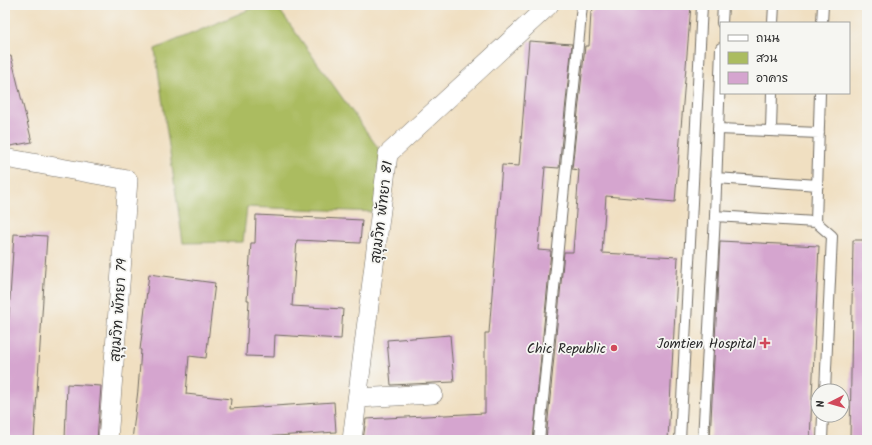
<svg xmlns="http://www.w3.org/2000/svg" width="872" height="445" font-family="Kalam,'Playpen Sans Thai',sans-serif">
<rect width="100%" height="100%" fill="#f6f6f2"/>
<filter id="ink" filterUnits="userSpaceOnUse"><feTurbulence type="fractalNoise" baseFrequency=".025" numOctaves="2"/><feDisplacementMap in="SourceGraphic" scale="8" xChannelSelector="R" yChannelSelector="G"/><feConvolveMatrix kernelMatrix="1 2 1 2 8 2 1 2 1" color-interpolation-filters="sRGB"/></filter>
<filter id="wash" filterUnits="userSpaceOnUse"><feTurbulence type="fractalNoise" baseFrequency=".012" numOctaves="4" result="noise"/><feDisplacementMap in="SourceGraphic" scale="16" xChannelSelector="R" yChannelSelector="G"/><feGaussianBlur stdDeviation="0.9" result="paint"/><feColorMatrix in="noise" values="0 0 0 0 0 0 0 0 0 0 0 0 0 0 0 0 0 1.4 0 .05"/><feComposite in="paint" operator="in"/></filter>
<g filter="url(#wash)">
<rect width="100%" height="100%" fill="#f0dfc1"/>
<!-- green -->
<path fill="#abbc60" stroke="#6b7446" d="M260 5H276L381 152 376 212 247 207 243 242 183 243 155 49Z"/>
<g id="blocks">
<!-- building -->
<path fill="#d5a5cf" d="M598 5H691L675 202 606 196 602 253 678 257 668 440H546L564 252H573L579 170 572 169 585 46H589L591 12Z
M529 41 572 44 559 168 545 167 538 250 551 251 533 440H363L366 419 485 413V333H489L502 165 519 166Z
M11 56 32 142 5 147V57Z
M256 215 362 220 360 243 297 240 292 306 343 309 341 339 275 335 274 357 246 356 249 300H247L251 243H255Z
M14 234 47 236 34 440 5 439V376Z
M853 240H867V440H850Z
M720 241 819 246 810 440H710Z
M149 274 215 283 206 358 189 356 186 394 231 399 230 409 334 402 336 432 218 440H132L138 390 141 350H140Z
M450 335 454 382 391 385 387 340Z
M67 384 101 386 97 440H65Z"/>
</g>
</g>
<g filter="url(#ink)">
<use href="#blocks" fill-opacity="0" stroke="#706a60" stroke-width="1"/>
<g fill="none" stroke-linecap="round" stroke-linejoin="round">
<!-- service casing -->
<g stroke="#706a60" stroke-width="12">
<path id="service" d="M722 23 723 5
M773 23 774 5
M822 23 823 5
M820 93 816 222 832 236 825 391
M718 129 819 133
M771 130 772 93
M716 178 818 185
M715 216 816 222
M539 440 582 5
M680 440 702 5
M703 440 715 216 721 48
M822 440 823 415"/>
</g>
<!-- minor casing -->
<g stroke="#706a60" stroke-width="20">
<path id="minor" d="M5 158 128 180 108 440
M358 398 433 394
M352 440 388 154 549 5"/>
</g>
<!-- service -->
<use href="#service" stroke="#fff" stroke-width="10"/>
<!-- minor -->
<use href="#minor" stroke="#fff" stroke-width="19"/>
</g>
</g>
<!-- markers -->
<g fill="#d1495b" stroke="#f6f6f2" stroke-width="1.5">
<path d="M763 337h4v4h4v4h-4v4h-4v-4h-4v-4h4z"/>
<circle cx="614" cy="348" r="4"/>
</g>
<g text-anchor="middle" stroke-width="3.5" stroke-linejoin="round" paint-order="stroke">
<!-- street labels -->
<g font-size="14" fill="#2b2b2b" stroke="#f6f6f2">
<text transform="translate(381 212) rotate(-83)" y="5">สุขุมวิท พัทยา 81</text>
<text transform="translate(118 310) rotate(-86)" y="5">สุขุมวิท พัทยา 79</text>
</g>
<!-- poi labels -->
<g font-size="14" fill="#2b2b2b" stroke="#f6f6f2" text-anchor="end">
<text x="756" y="348">Jomtien Hospital</text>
<text x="606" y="353">Chic Republic</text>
</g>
</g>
<!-- margin -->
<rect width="872" height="445" fill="none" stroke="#f6f6f2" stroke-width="20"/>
<!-- legend -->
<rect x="720" y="22" width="130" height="72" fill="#f6f6f2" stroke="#a5a5a2"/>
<rect x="728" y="35" width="20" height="6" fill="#ffffff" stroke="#a5a5a2"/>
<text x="756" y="42" font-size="12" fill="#2b2b2b">ถนน</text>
<rect x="728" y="52" width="20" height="12" fill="#abbc60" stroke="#a5a5a2"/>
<text x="756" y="62" font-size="12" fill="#2b2b2b">สวน</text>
<rect x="728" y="72" width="20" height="12" fill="#d5a5cf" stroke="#a5a5a2"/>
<text x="756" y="82" font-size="12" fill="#2b2b2b">อาคาร</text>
<!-- north arrow -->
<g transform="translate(830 403) rotate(264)"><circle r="19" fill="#f6f6f2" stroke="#a5a5a2"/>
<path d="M0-3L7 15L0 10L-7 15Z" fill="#d1495b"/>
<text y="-6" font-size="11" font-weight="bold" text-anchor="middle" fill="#2b2b2b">N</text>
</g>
</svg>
